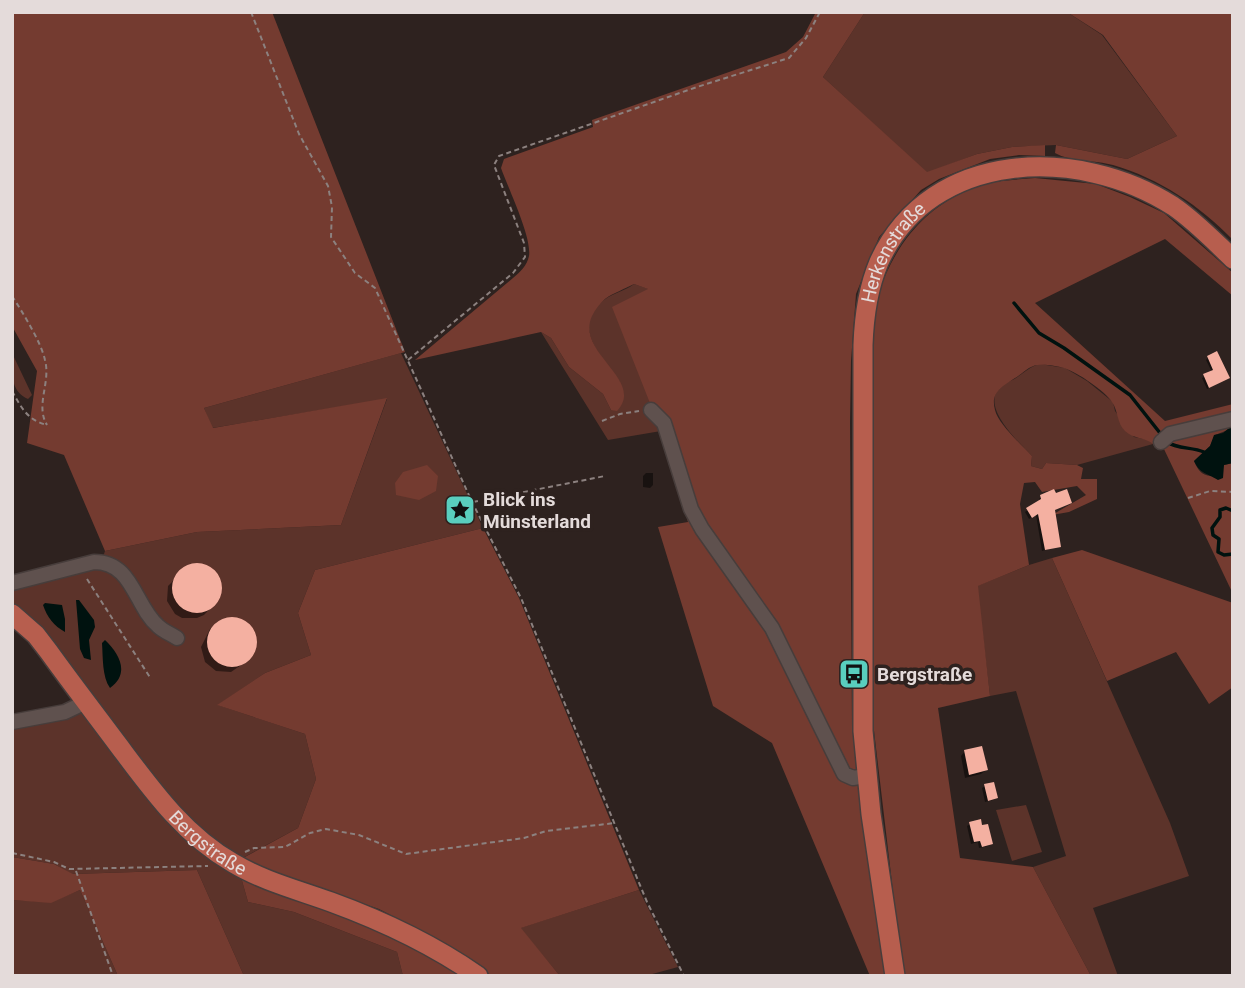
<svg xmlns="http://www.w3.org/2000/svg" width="1245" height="988" font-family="Roboto,sans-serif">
<rect width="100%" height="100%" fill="#2e221f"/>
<!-- green -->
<path fill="#5c332a" d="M865 12H1067L1102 35 1177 136 1127 159 1056 145 1012 147 977 154 927 173 823 77Z
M634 284 649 289 661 431 608 440 541 332 551 338 569 367 603 394 611 410 620 382C603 358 569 326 604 300 613 293 625 291 634 284Z
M12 353 32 395 28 399C9 391 12 369 12 353Z
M401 353 483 528 315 570 298 613 311 655 265 673 218 705 305 734 316 779 298 828 239 860 193 828 12 606V588L103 557 105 551 197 532 341 525 387 399 212 428 204 408Z
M1040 364 1065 368 1087 381 1113 402 1115 411 1134 437 1149 440 1153 444 1077 465 1046 463 1042 469 1031 466 1032 456C1018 441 979 406 1001 386 1005 382 1012 381 1016 378 1025 372 1029 367 1040 364Z
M1052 558 1170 823 1189 876 1093 908 1118 976H1091L1033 867 1066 856 1016 691 990 696 977 586 1029 565Z
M86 712 239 870 248 902 294 912 397 952 403 976H244L197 870 72 874 54 864 12 857V726Z
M1026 805 1042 852 1012 861 996 810Z
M80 890 118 976H12V900L51 902Z
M639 890 678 967 645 976H560L520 928Z"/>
<!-- forest -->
<path fill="#743b30" d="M12 12H272L405 352 204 408 213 428 387 398 341 525 197 532 105 551 64 455 27 443 37 371 12 326Z
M816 12H865L823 77 927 172 977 154 1012 147 1045 145V156L1019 155 990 159 939 179 921 190 879 237 856 294 851 361 850 422 852 727 888 976H870L772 743 713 706 658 527 688 522 661 431 612 307 648 289 634 284C625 289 613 293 605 299 599 304 595 310 592 316 575 353 646 380 617 411L611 410 603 394 569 367 551 338 541 332 415 360 513 278C520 272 527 266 529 256 532 237 508 188 501 168L504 159 593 127 592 120 786 52 803 37Z
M1067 12H1233V240C1199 205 1160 179 1113 165 1095 160 1071 162 1055 153L1056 145 1127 159 1177 136 1103 35Z
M1035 178 1096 184 1130 197 1164 213 1233 273V296L1165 239 1035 303 1165 421 1233 404V417L1165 434 1153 444C1145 437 1133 439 1125 431 1117 424 1118 410 1112 402 1105 391 1077 372 1064 368 1057 366 1045 364 1038 365 1028 366 1024 373 1015 378 1003 386 990 392 995 410 998 424 1022 445 1032 456L1031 466 1042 469 1046 463 1077 465 1083 468 1081 479H1097V499L1069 512 1052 515 1086 495 1077 486 1042 492 1035 482 1024 483 1020 504 1029 565 978 586 990 696 938 708 960 858 1033 867 1091 976H903L870 697V343C873 327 874 310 878 295 894 245 926 205 976 187 994 180 1015 180 1035 178Z
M1233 422V428L1215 435 1210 446 1194 461C1198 470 1201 475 1211 476L1224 465 1233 463V594L1163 447 1170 440Z
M427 465 438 476 436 491 419 500 396 495 395 483 403 472Z
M483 528 519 598 639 890 521 928 560 976H492L433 937 379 909 264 870 243 858 298 828 316 779 305 734 217 705 265 673 311 655 298 613 315 570Z
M1082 550 1233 603V687L1209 704 1176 652 1107 681 1052 558Z
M12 857 54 864 73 874 197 870 244 976H118L80 890 51 903 12 900Z
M239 870 386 930 464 976H403L397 952 294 912 248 902Z"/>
<!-- water -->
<path fill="#00120f" d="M1229 428H1233V463L1224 465 1223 478 1218 480C1207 473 1200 474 1194 461L1210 446 1214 435 1223 433Z
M76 600H79L94 620 95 627 89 640 91 660 84 658 80 649Z
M45 603 62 605 65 619V632C54 626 47 617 43 605Z
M105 640C120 654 130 674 110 688 102 677 103 657 102 643Z"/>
<!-- shadow -->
<path fill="#0007" d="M1208 358 1228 378 1207 389 1202 378 1212 372 1206 360Z
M646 473H653V485L650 488 643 487V476Z
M1041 497 1070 503 1053 511 1059 546 1042 551 1036 515 1029 519 1025 512 1040 502 1039 499Z
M201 565 214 572 220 586 217 601 204 615 197 618H182L175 614 167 601 168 586 186 568Z
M230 619 244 623 254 634V650L244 663 231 672 216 671 205 662 201 647 210 629 217 622Z
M965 751 986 770 981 774 965 778 961 756Z
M985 786 996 798 993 800 985 802 982 788Z
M970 824 991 843 988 846 979 848 978 842 971 844 967 826Z"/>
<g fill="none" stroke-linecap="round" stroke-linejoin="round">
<!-- stream -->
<path stroke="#00120f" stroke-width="3.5" d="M1014 303 1039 333 1064 348 1130 395 1160 433
M1167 442C1177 449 1192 447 1204 452
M1233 511 1226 508 1220 510V517L1212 528 1213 535 1219 539 1218 552 1224 555 1233 554"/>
</g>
<!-- building -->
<path fill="#f4b0a1" d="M1217 351 1230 378 1209 388 1203 374 1213 370 1207 356Z
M1054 489 1056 493 1067 489 1072 503 1055 510 1061 547 1045 550 1038 514 1032 518 1026 508 1041 499 1040 495Z
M172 588a25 25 0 1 1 50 0a25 25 0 1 1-50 0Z
M207 642a25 25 0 1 1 50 0a25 25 0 1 1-50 0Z
M982 746 988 770 969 775 964 750Z
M994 782 998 798 988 801 984 784Z
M981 819 982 825 988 824 993 844 982 847 980 841 974 842 969 822Z"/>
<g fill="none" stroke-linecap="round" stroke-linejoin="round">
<!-- minor casing -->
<g stroke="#473d3b" stroke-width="17">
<path id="minor" d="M651 410 664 423 691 509 702 529 772 628 844 774 853 778 866 776
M1161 442 1170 434 1233 419
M12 583 94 562C133 562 134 605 158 626 163 631 171 634 177 638
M12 722 65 712 86 702"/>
</g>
<!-- major casing -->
<g stroke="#473d3b" stroke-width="22">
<g id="major">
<path id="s1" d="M12 614 36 635 49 652C72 684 96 715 119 746 152 790 184 835 233 863 263 881 298 890 331 902 383 921 432 944 478 976"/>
<path id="s2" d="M895 976 871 814 863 731V345C864 316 868 288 879 262 931 148 1080 146 1173 206 1195 221 1214 241 1233 259"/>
</g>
</g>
<!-- path -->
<path stroke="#8c817f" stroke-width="2" stroke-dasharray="5 3.5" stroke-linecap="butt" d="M251 12 299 134 328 186 332 207 331 237 355 273 375 288 472 502 521 598 647 902 684 976
M12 296C23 313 41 342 45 360 51 383 35 405 47 425
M408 360 513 273 525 257 524 243 494 165 499 156 697 87 789 58 806 38 820 12
M12 391C21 407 27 420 47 425
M602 421 620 414 639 411
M1188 498 1210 491 1233 492
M473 502 605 476
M87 579 151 679
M245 852 254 848 285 847 310 833 326 829 359 835 406 854 524 838 546 831 615 823
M12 853 54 862 69 869 208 866
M76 871 113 976"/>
<!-- minor -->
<use href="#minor" stroke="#5f514e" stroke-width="14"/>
<!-- major -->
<use href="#major" stroke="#b75e4e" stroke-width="19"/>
</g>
<!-- icons -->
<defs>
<g id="sight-square" transform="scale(1.575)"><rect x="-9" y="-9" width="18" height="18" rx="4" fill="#59cebe" stroke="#2e221f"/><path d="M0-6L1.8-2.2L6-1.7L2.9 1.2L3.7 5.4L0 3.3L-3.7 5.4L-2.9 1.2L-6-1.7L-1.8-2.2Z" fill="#111"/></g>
<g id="bus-square" transform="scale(1.575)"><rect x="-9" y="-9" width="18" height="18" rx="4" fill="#59cebe" stroke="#2e221f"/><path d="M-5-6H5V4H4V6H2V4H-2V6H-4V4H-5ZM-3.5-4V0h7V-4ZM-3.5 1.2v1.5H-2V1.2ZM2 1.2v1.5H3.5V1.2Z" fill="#111"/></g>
</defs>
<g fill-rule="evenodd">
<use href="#sight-square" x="460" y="510"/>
<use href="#bus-square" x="854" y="674"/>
</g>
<g text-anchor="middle" stroke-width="7" stroke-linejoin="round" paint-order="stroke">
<!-- street labels -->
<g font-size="19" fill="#e4dbda" stroke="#2e221f">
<text dy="7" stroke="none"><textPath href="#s2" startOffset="733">Herkenstraße</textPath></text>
<text dy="7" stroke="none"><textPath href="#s1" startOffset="303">Bergstraße</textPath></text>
</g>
<!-- poi labels -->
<g font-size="19" font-weight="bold" fill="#e4dbda" stroke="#2e221f" text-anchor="start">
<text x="483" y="506">Blick ins<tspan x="483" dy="22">Münsterland</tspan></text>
<text x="877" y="681">Bergstraße</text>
</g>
</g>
<!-- border -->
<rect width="1245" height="988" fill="none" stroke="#e4dbda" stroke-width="28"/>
</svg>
